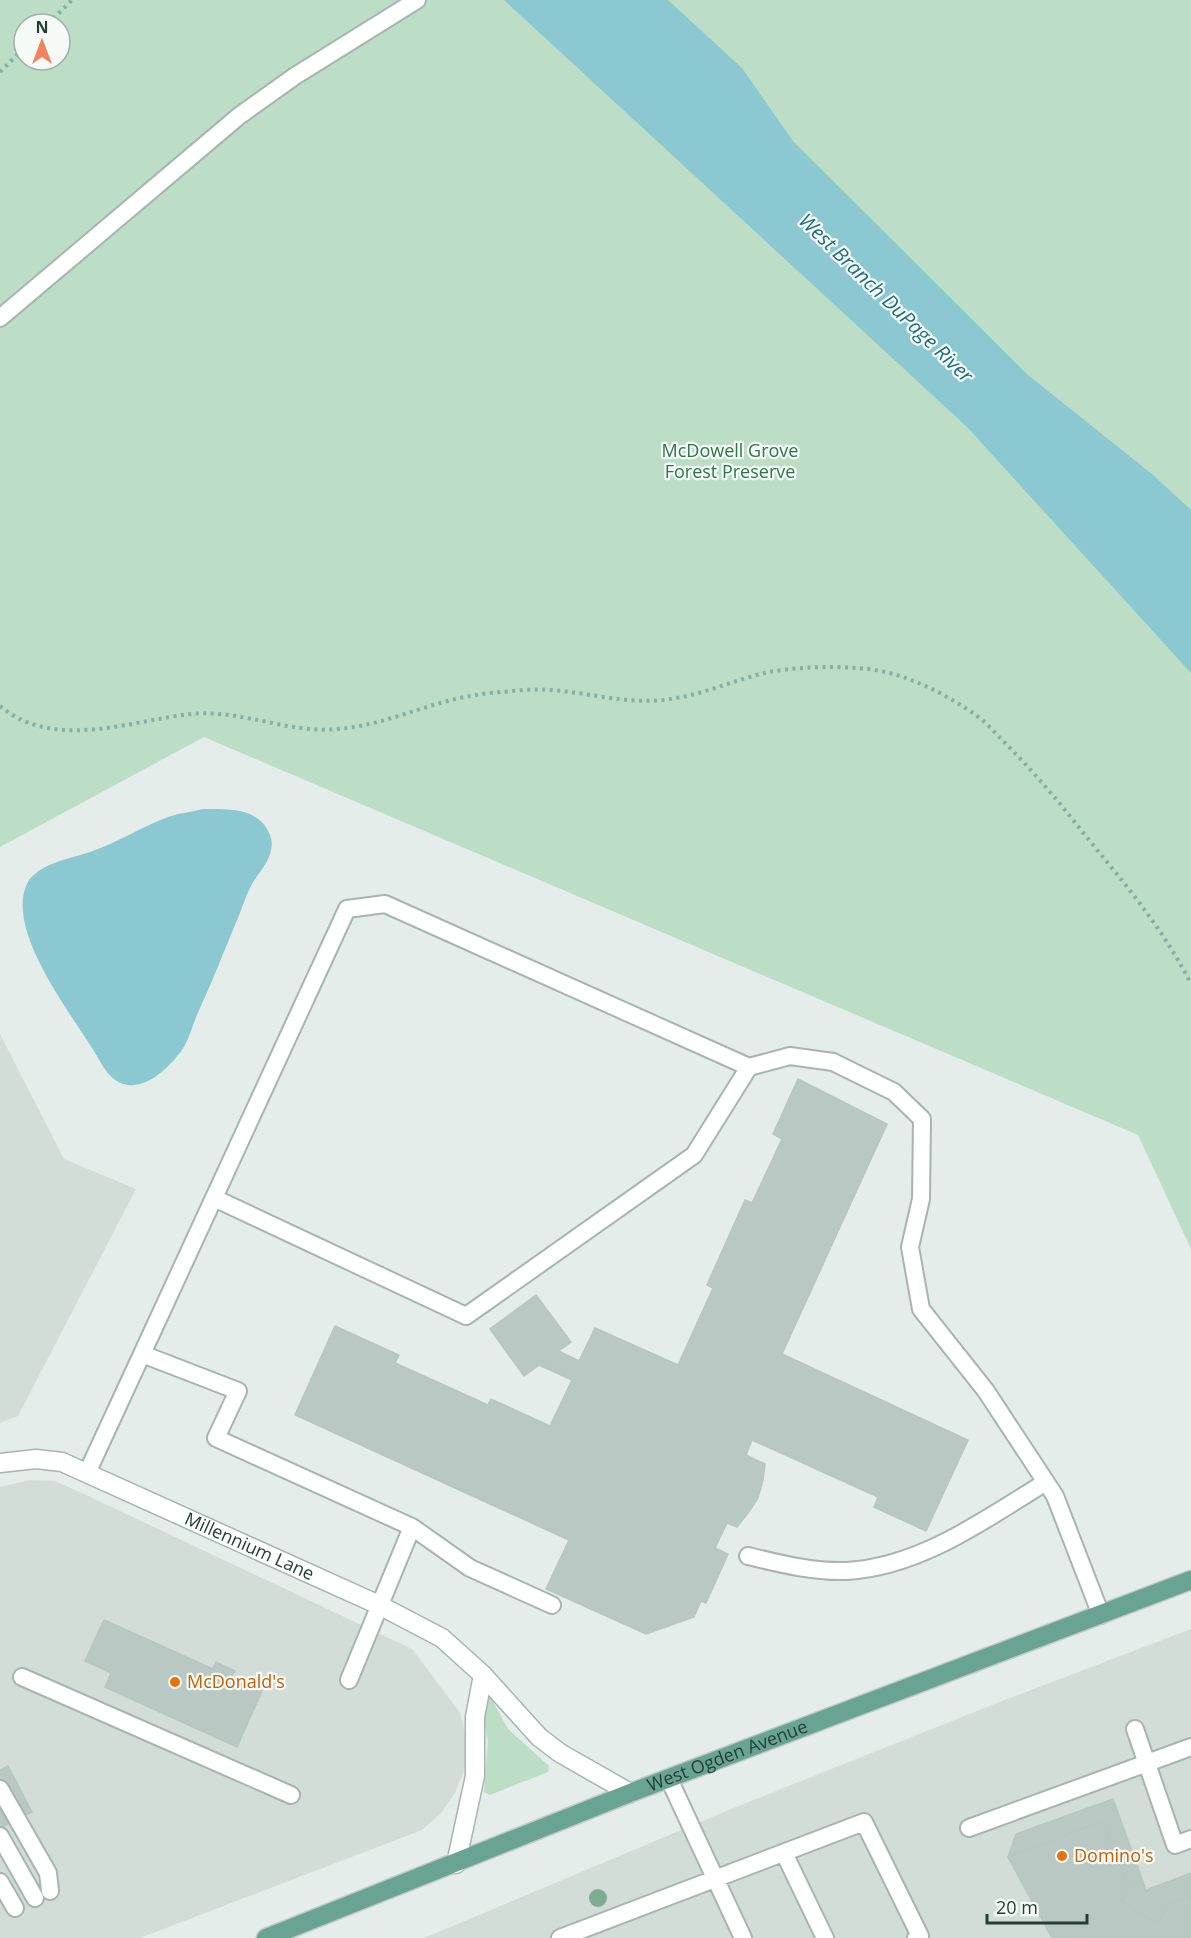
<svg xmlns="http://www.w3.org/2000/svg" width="1191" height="1938" font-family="'Open Sans',sans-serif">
<rect width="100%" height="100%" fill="#e4ede9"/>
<!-- built -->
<path fill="#d2ddd8" d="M0 1034 64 1159 136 1189 18 1416 0 1423Z
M30 1480 55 1481 86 1495 412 1649 460 1713 467 1740V1763L455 1793 442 1812 422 1830 140 1938H0V1487Z
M1191 1629V1938H424L736 1807 1002 1701Z"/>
<!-- green -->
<path fill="#bddec6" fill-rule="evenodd" d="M0 0H1191V1249L1138 1135 204 737 0 847ZM24 24H60V60H24Z
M490 1696 508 1729 549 1766 548 1772 490 1795 484 1792 488 1741 480 1704 485 1697Z"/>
<!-- water -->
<path fill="#8cc8d2" d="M504 0H668L742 68 793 141 1028 375 1152 474 1191 510V673L967 427Z
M203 809C228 809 259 807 270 835 277 854 261 869 252 884 245 897 241 912 235 925 222 956 210 987 196 1017 192 1028 188 1041 182 1050 160 1080 124 1105 101 1063 78 1021 0 929 29 880 44 862 69 859 90 852 117 843 141 827 168 817 179 813 192 812 203 809Z"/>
<!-- building -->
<path fill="#b9c8c2" stroke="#b6c7c0" stroke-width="1.5" d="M798 1079 887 1124 782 1354 968 1440 926 1531 874 1507 878 1497 752 1440 746 1455 765 1464 763 1480 758 1498 748 1513 737 1527 727 1523 715 1548 728 1554 706 1603 701 1601 694 1617 646 1634 546 1589 569 1540 295 1415 335 1326 399 1355 395 1363 488 1405 491 1399 550 1426 572 1380 539 1365 559 1351 579 1361 595 1328 678 1365 713 1288 707 1285 745 1200 752 1203 782 1139 773 1134Z
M536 1295 571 1342 524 1376 490 1329Z
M104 1620 213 1669 216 1662 235 1671 231 1677 262 1691 237 1747 105 1687 111 1673 85 1661Z
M8 1766 32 1812 0 1828V1770Z
M1113 1799 1146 1890 1191 1873V1896L1170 1903 1158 1924 1121 1901 1130 1888 1102 1821 1008 1857 1016 1834Z
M1102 1821 1130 1888 1121 1901 1158 1924 1170 1903 1191 1896V1938H1052L1008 1857Z"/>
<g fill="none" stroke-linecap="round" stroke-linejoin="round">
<!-- lane casing -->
<g stroke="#a6b5b0" stroke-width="20">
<path id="lane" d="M0 318 239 116 295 76 417 0
M749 1067 790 1056 833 1062 894 1092 922 1119 921 1199 910 1247 921 1309 986 1391 1055 1496 1101 1615
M142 1354 347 909 385 904 749 1067 694 1155 466 1316 214 1198
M87 1473 142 1354 238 1391 216 1438 412 1527 349 1680
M412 1527 470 1568 552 1605
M748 1556C781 1564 813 1572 847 1571 920 1567 986 1519 1046 1482
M22 1677 291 1795
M1135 1729 1175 1845 1191 1839
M669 1779 743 1938
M0 1789 48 1873 50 1891
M969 1828 1191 1747
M0 1836 35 1898
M784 1853 825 1938
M0 1882 15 1908
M560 1938 864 1822 920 1936 916 1938"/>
</g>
<!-- street casing -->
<g stroke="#a6b5b0" stroke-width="21">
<g id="street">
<path id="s1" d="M0 1463 36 1459 62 1462 379 1605 442 1638 483 1675 539 1737 560 1753 630 1793"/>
<path d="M456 1864 475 1776V1717L483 1675"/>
</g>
</g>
<!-- primary casing -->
<g stroke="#c1c9c7" stroke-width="21">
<g id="primary">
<path id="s2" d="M266 1938 630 1793 1191 1580"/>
</g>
</g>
<!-- path -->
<path stroke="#84b1a3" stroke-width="4" stroke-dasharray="3 4.5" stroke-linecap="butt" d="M48 24 72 0
M0 72 24 48
M0 706C53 751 130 721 190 714 241 709 289 734 338 729 386 725 429 702 476 695 491 692 507 692 523 690 573 686 621 707 671 699 705 694 736 679 769 672 797 667 829 666 857 668 900 670 941 691 976 715 987 723 996 734 1005 743 1034 772 1060 803 1085 835 1124 883 1163 928 1191 984"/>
<!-- lane -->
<use href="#lane" stroke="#fff" stroke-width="16"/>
<!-- street -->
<use href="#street" stroke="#fff" stroke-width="18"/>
<!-- primary -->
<use href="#primary" stroke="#68a393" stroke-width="18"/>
</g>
<!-- trees -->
<circle fill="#7fac91" cx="598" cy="1898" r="9"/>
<!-- markers -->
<g fill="#e8710a" stroke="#f5faf7" stroke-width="2">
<circle cx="175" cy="1682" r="6"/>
<circle cx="1062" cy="1856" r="6"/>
</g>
<g text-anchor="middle" stroke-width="4.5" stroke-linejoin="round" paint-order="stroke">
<!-- park labels -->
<g font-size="18" fill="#2d7649" stroke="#f5faf7">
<text x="730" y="457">McDowell Grove<tspan x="730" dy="21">Forest Preserve</tspan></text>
</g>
<!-- street labels -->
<g font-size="18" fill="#233f37" stroke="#f5faf7">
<text dy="6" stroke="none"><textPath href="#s1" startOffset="268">Millennium Lane</textPath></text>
<text dy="6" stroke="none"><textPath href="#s2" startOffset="496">West Ogden Avenue</textPath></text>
</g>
<!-- food labels -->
<g font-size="18" fill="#c56008" stroke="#f5faf7" text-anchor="start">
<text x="187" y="1688">McDonald's</text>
<text x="1074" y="1862">Domino's</text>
</g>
<!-- water labels -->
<g font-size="20" font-style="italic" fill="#1d6c7c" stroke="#f5faf7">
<text transform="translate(886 298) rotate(44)" y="7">West Branch DuPage River</text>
</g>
</g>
<!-- north arrow -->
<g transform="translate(42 42)"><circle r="28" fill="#f5faf7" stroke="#a1afaa" stroke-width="1.5"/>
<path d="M0-4.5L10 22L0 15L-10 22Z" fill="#f2815d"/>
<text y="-9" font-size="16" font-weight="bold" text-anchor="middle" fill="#233f37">N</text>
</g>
<!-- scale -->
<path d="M987 1914v9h100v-9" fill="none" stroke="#233f37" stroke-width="3"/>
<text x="996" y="1914" font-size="18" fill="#233f37" stroke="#f5faf7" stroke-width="4.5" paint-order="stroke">20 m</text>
</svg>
